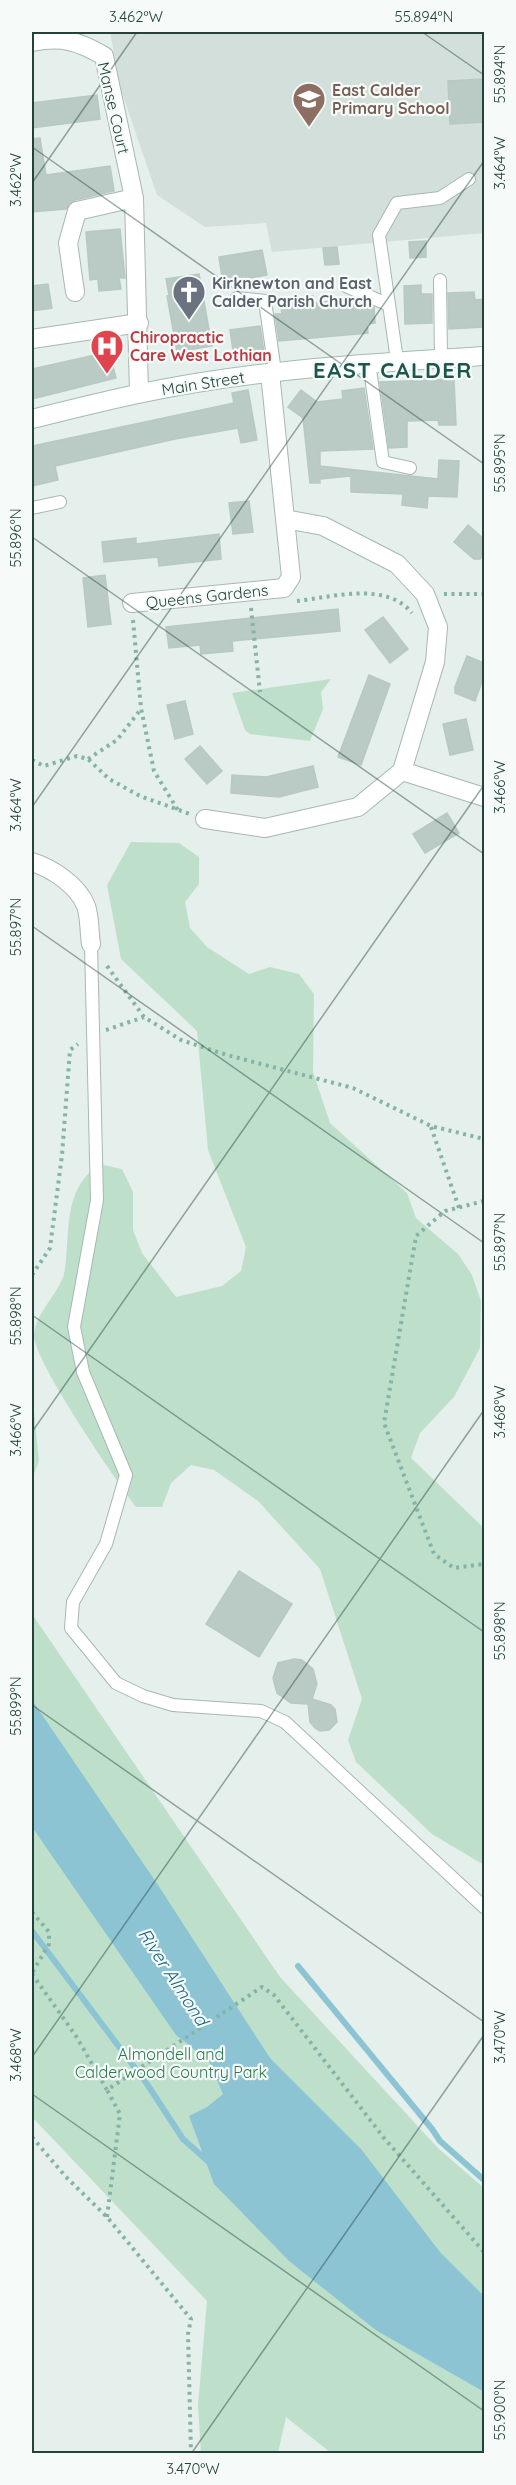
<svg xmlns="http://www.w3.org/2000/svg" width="516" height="2485" font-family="Quicksand,sans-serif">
<rect width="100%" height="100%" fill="#e5efeb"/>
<!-- built -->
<path fill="#d3dfda" d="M110 32H484V233L272 252 266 223 205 227 157 195 121 90Z"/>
<!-- green -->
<path fill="#bee0ca" d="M331 679 321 692 323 709 310 741 250 734 245 730 232 693Z
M131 842 179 843 199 857V884L185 902 190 928 207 947 249 974 270 967 299 974 314 994 313 1072 330 1123 407 1193 416 1218 458 1254 472 1275 481 1301 480 1348 454 1397 420 1433 411 1458 484 1528V1865L432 1834 356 1762 348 1740 362 1699 320 1569 258 1501 214 1470 191 1465 171 1483 162 1507H136C117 1482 33 1360 34 1335 36 1310 62 1292 65 1269 69 1241 65 1204 83 1180 87 1174 94 1169 99 1164L122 1169 133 1192V1230L142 1253 176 1297 222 1286 241 1271 246 1247 208 1150 197 1031 121 959 107 885Z
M32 1392 39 1461 32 1479Z
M32 1614 280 1977 438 2148 484 2188V2335L377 2331 484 2392V2453H331L286 2417 278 2453H201L198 2405 207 2301 32 2117Z"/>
<!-- water -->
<path fill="#8dc4d4" d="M32 1700 158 1885 270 2058 361 2149 440 2252 484 2296V2392L377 2331 289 2261 214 2184 189 2116 207 2107 223 2094 209 2061 176 2035 32 1827Z"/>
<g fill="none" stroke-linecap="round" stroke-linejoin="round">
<!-- stream -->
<path stroke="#8dc4d4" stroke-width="6" d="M32 1931 147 2084 183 2139 211 2164
M298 1966 432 2129 440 2141 484 2180"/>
</g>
<!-- building -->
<path fill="#bacac5" stroke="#b7c9c3" stroke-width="1.5" d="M484 79V122L450 124 448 81Z
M97 95 100 119 32 128V103Z
M40 138 46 175 110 166 114 191 75 200 66 209 32 212V139Z
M120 229 125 278H119L121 289 99 291 98 279 90 280 86 232Z
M426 241V257L410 258 409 242Z
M337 247 339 264 325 265 323 248Z
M262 250 267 275 223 283 219 257Z
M199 274 212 346 177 352 167 296 169 295 166 279Z
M48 284 52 308 32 311V286Z
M421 285V294H432V323L405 324 404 286Z
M474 292 475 300 484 299V327L449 329 448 293Z
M313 296V303L354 299 362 302V305L374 307 375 323 367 324 368 333 279 341 275 314H282L280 300Z
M260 326 264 352 234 357 230 330Z
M109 352 116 378 32 399V369Z
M454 379 456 425H439L438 420 407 421V447L389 448 380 382Z
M364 388 373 449 320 451V466L438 479 439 460 459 461 457 497 428 496 427 508 402 505 403 494 351 492V476L320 479V483H310L303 418 288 407 301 390 317 402 343 399 342 391Z
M248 390 257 440 241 443 238 428 175 439 55 466 58 480 32 486V446L234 403 232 393Z
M249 501 253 532 233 534 229 503Z
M468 525 484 539V554L480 559H474L454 542Z
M219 534 221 559 159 566 158 557 104 562 102 542 136 538V544Z
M105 575 111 624 88 627 83 578Z
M338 609 340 631 232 641 233 651 201 654 200 645 169 648 166 627Z
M383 617 408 649 390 663 365 630Z
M467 656 484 663V676L475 701 455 693V687Z
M369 675 390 684 361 765 338 757Z
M185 701 193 734 175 739 167 705Z
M466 719 473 750 450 755 443 724Z
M200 746 222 771 207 784 185 759Z
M313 766 318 787 279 797 231 793 232 775 266 777Z
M447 813 459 833 425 853 413 834Z
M239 1571 292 1604 259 1657 206 1624Z
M294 1659 302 1660 313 1669 317 1684 312 1699 331 1705 335 1709 337 1722 329 1730 320 1731 315 1728 310 1722 308 1704 291 1703 277 1693 273 1678 278 1663Z"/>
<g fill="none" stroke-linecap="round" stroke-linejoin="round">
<!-- lane casing -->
<g stroke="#a7b8b3" stroke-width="14">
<path id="lane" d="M440 280 441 359
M346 286 389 305
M237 298 265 301 275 372
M397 360 379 235 397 203 440 198 469 179
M369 362 383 462 410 468
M32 508 60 502
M91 944 97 1200 74 1327 83 1372 126 1475 106 1544 73 1602 71 1628 116 1683 143 1696 173 1705 261 1711 285 1722 484 1907"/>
</g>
<!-- street casing -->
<g stroke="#a7b8b3" stroke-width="20">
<path id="street" d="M32 42C62 36 78 41 104 56L134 198 139 393
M75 292 68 243 77 211 134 198
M32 339 139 323
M285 519 323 526 397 564 425 594 438 627 435 662 402 771
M132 603 284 588 291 577 270 373
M402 771 484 797
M205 819 265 828 358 807 402 771
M32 862C51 868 78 885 86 906 90 917 89 932 91 944"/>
</g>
<!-- secondary casing -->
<g stroke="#a3bbb4" stroke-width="20">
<path id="secondary" d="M32 419C88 405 144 391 202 382 295 367 390 362 484 356"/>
</g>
<!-- path -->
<path stroke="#85b3a8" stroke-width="4" stroke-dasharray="3 4.5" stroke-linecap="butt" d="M444 594H484
M297 601C333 597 386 581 412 613
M251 608 260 692
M133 620 141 708 154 771 179 812
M88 759 117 740 141 709
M32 760 44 766 77 756 88 759 109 779 140 796 190 814
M107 966 144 1017 181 1040 227 1055 353 1088 431 1126 484 1139
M106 1030 144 1017
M431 1127 459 1208
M484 1201 445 1211 416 1236 384 1423 434 1554 454 1568 484 1564
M32 1275 50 1248 62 1155 70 1050 78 1044
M32 1912 49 1932V1944L32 1973
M32 1974 76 2036 107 2090 262 1987 274 1995 384 2138 484 2252
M32 2137 66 2177 107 2217 191 2319 188 2334 191 2454
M107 2217 120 2114 107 2090"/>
<!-- lane -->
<use href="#lane" stroke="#fff" stroke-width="12"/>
<!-- street -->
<use href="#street" stroke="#fff" stroke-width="18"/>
<!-- secondary -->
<use href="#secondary" stroke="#fff" stroke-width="18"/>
</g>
<!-- ticks -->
<path fill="none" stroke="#23423c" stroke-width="1.5" stroke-opacity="0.45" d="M422 32 484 75M32 147 484 464M32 183 137 32M32 537 484 854M32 807 484 161M32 926 484 1243M32 1315 484 1632M32 1432 484 785M32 1705 484 2022M32 2057 484 1410M32 2094 484 2411M191 2454 484 2035"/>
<!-- icons -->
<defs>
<g id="school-pin" transform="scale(1.725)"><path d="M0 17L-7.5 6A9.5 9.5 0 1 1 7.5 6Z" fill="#8d6e63" stroke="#f6fbf9"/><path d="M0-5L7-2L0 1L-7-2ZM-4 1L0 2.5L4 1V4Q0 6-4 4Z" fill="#fff"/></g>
<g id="church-pin" transform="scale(1.725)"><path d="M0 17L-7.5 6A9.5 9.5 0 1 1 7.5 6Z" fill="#6b7280" stroke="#f6fbf9"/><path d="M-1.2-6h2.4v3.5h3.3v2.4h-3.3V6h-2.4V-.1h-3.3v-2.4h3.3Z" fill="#fff"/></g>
<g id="hospital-pin" transform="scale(1.725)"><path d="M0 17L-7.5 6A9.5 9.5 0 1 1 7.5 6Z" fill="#e0444e" stroke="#f6fbf9"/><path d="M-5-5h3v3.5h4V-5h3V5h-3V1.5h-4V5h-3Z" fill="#fff"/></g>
</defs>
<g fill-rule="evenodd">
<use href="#school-pin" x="309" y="99"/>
<use href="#church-pin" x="189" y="292"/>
<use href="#hospital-pin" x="107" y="346"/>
</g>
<g text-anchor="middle" stroke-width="4.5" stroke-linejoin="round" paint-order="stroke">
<!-- education labels -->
<g font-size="16" font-weight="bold" fill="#785e54" stroke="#f6fbf9" text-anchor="start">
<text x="332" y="96">East Calder<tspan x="332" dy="18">Primary School</tspan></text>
</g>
<!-- street labels -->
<g font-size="16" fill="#23423c" stroke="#f6fbf9">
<text transform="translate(114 108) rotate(77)" y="6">Manse Court</text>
<text transform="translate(203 383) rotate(-9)" y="6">Main Street</text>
<text transform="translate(207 596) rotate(-6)" y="6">Queens Gardens</text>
</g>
<!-- worship labels -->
<g font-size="16" font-weight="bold" fill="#5b616d" stroke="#f6fbf9" text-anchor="start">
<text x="212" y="289">Kirknewton and East<tspan x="212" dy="18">Calder Parish Church</tspan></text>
</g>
<!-- health labels -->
<g font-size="16" font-weight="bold" fill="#be3a42" stroke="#f6fbf9" text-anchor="start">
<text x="130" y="343">Chiropractic<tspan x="130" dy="18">Care West Lothian</tspan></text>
</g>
<!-- park labels -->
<g font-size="16" fill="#2c7a50" stroke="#f6fbf9">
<text x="171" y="2060">Almondell and<tspan x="171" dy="18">Calderwood Country Park</tspan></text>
</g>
<!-- water labels -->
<g font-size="18" font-style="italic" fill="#1b6880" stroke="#f6fbf9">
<text transform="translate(173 1977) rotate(57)" y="6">River Almond</text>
</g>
<!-- district labels -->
<g font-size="22" font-weight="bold" letter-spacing="1.5" fill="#1e554c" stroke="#f6fbf9">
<text x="393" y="378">EAST CALDER</text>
</g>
</g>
<!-- border -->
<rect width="516" height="2485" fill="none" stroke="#f6fbf9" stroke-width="66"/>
<rect x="33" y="33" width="450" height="2419" fill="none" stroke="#23423c" stroke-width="2"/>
<g font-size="15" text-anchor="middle" fill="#23423c">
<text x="136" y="22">3.462°W</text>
<text x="424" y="22">55.894°N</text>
<text transform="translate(500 74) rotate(-90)" y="5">55.894°N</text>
<text transform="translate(500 163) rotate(-90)" y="5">3.464°W</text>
<text transform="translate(16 180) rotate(-90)" y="5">3.462°W</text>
<text transform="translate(500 463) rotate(-90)" y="5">55.895°N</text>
<text transform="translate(16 538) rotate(-90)" y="5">55.896°N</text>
<text transform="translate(500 787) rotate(-90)" y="5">3.466°W</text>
<text transform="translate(16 805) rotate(-90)" y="5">3.464°W</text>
<text transform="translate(16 927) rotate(-90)" y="5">55.897°N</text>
<text transform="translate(500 1242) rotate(-90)" y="5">55.897°N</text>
<text transform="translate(16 1316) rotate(-90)" y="5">55.898°N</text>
<text transform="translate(500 1412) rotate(-90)" y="5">3.468°W</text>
<text transform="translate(16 1430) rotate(-90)" y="5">3.466°W</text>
<text transform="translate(500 1631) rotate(-90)" y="5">55.898°N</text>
<text transform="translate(16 1706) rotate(-90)" y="5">55.899°N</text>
<text transform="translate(500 2037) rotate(-90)" y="5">3.470°W</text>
<text transform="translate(16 2055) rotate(-90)" y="5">3.468°W</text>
<text transform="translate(500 2410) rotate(-90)" y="5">55.900°N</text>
<text x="193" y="2474">3.470°W</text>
</g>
</svg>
